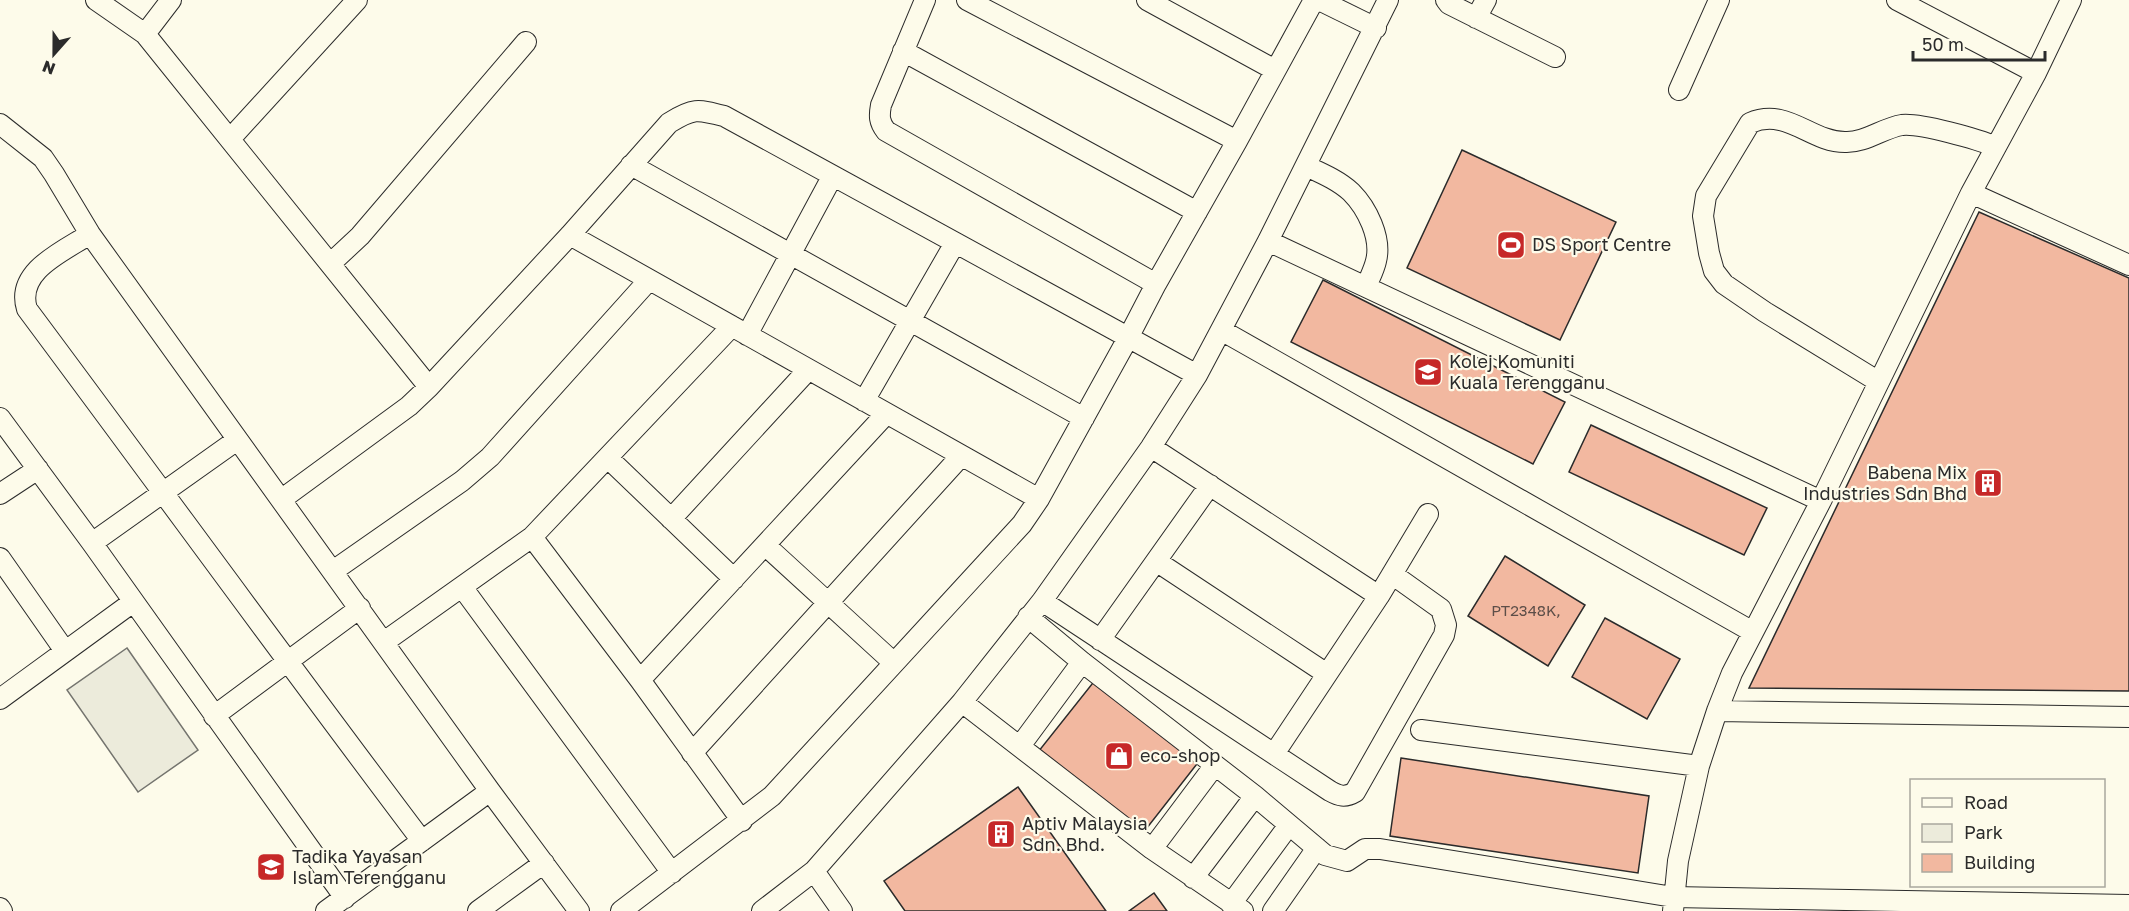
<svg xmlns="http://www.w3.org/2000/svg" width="2129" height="911" font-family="'Golos Text',sans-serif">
<rect width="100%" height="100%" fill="#fdfbea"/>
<!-- green -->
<path fill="#ecebdb" stroke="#74746e" stroke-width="1.5" d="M127 648 198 750 138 792 67 690Z"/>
<!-- building -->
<path fill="#f2b8a0" stroke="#2b2b2b" stroke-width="1.5" d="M1462 150 1616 222 1560 340 1407 268Z
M1979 212 2129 278V691L1749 688Z
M1323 280 1565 402 1533 464 1291 342Z
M1591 425 1767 508 1744 555 1569 472Z
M1505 556 1585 605 1548 666 1468 616Z
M1605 618 1680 659 1647 719 1572 677Z
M1096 679 1200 760 1143 833 1038 752Z
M1401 758 1649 796 1638 873 1390 836Z
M1018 787 1106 911H905L884 881Z
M1154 893 1167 911H1129Z"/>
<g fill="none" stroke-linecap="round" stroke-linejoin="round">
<!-- minor casing -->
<g stroke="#2b2b2b" stroke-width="22">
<path id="minor" d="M96 0 145 34
M171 0 145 34 429 387
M925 0 881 105C879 116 879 122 886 131L1156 284
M967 0 1237 141
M1147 0 1275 70
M1319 0 1376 28
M1446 0 1449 4 1555 57
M1897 0 2036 73
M1476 18 1486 0
M903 51 1197 212
M1679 90 1719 0
M0 124 43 158 54 174 90 234 490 791 579 911
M230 139 357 0
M631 165 1084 418
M1306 166C1321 173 1338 180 1351 192 1367 208 1382 238 1376 261 1374 270 1369 279 1366 287
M1971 193 2129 265
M90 234C64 251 15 271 27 309 159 486 289 665 422 841
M570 235 1039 499
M1268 241 1821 501
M330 264 360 236 526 42
M1221 330 1753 632
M747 335 832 177
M1879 382 1765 312 1724 284 1714 271 1709 253 1703 216 1706 196 1750 123C1787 107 1810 142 1845 142 1865 143 1883 128 1902 125 1920 123 1978 139 1996 147
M864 401 955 243
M0 418 92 543 345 898
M1151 447 1379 596
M608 458 734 579
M0 494 38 469
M282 499 409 406 429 387 570 235 669 123C693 108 697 109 724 116L1197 375
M671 519 808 370
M532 537 640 680 742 821
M92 543 237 440
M765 545 894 663
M0 558 65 651
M1156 561 1327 674
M333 571 462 481 490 457 649 280
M462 587 672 873
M1042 601 1330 791C1339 796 1345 798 1355 792L1444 635 1446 625 1441 609 1392 574
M1028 617 1082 662 1255 796 1325 855 1347 861 1365 849H1380L1673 897 2129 905
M1100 640 1210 485
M384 642 532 537 732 326
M640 680 886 414
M0 699 133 602
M962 702 1152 849 1243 911
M1717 711 2129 717
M214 716 360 608
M1421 730 1699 766
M1020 746 1082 662
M692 753 961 456
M1274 754 1379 596 1428 514
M1152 849 1215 765
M814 871 842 911
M1193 878 1255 796
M1231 904 1289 825
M0 908 2 911
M326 911 490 791
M478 911 544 863
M621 911 772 796 1022 524 1039 499 1128 338 1156 284 1237 141 1314 0
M762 911 814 871 962 702 1042 601 1151 447 1197 375 1268 241 1388 0
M1273 911 1317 848
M1673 911 1678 861 1699 766 1717 711 1732 673 1821 501 1971 193 2036 73 2071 0"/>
</g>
<!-- minor -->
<use href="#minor" stroke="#fdfbea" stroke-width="20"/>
</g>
<!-- icons -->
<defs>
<g id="stadium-square" transform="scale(1.5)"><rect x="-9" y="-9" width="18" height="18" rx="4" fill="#c62828" stroke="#fdfbea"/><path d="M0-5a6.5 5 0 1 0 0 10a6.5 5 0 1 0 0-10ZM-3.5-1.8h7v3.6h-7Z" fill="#fff"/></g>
<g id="university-square" transform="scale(1.5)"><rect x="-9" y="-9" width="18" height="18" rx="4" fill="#c62828" stroke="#fdfbea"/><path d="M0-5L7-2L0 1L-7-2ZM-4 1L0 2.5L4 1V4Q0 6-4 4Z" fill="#fff"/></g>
<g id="building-square" transform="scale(1.5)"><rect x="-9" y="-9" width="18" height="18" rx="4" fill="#c62828" stroke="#fdfbea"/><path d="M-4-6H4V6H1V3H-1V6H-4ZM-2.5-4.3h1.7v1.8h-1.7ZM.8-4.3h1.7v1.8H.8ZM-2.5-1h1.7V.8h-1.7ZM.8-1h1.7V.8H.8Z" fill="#fff"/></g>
<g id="shop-square" transform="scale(1.5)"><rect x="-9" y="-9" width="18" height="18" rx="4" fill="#c62828" stroke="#fdfbea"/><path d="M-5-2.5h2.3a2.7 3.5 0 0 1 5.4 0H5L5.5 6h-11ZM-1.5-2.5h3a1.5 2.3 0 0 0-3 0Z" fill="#fff"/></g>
<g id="school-square" transform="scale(1.5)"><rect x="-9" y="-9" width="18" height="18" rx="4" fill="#c62828" stroke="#fdfbea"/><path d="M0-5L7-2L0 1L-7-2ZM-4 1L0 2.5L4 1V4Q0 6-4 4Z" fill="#fff"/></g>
</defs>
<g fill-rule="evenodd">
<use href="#stadium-square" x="1511" y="245"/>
<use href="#university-square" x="1428" y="372"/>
<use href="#building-square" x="1988" y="483"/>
<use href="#shop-square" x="1119" y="756"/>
<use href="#building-square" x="1001" y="834"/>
<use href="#school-square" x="271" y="867"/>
</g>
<g text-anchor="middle" stroke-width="4.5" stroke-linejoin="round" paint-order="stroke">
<!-- number labels -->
<g font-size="15" fill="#5d4e48">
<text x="1526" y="616">PT2348K,</text>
</g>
<!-- poi labels -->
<g font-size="18" fill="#2b2b2b" stroke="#fdfbea" text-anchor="start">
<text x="1532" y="251">DS Sport Centre</text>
<text x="1449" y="368">Kolej Komuniti<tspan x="1449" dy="21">Kuala Terengganu</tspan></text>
<text x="1967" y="479" text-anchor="end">Babena Mix<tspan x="1967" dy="21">Industries Sdn Bhd</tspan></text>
<text x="1140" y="762">eco-shop</text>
<text x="1022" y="830">Aptiv Malaysia<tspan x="1022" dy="21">Sdn. Bhd.</tspan></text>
<text x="292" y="863">Tadika Yayasan<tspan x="292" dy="21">Islam Terengganu</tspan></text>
</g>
</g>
<!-- legend -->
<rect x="1910" y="779" width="195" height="108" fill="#fdfbea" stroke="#a9a89e" stroke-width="1.5"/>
<rect x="1922" y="798" width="30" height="9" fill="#fdfbea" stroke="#a9a89e" stroke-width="1.5"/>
<text x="1964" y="809" font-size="18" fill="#2b2b2b">Road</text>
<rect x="1922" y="824" width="30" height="18" fill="#ecebdb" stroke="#a9a89e" stroke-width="1.5"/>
<text x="1964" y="839" font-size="18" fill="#2b2b2b">Park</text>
<rect x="1922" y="854" width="30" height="18" fill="#f2b8a0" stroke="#a9a89e" stroke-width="1.5"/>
<text x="1964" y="869" font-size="18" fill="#2b2b2b">Building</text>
<!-- north arrow -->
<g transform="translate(54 54) rotate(201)" stroke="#fdfbea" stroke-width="4.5" paint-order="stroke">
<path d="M0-4.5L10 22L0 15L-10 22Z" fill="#2b2b2b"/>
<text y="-9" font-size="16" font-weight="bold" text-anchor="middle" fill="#2b2b2b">N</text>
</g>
<!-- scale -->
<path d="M1913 51v9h132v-9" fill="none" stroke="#2b2b2b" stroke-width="3"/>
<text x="1922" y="51" font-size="18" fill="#2b2b2b" stroke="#fdfbea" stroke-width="4.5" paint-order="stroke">50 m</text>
</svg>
